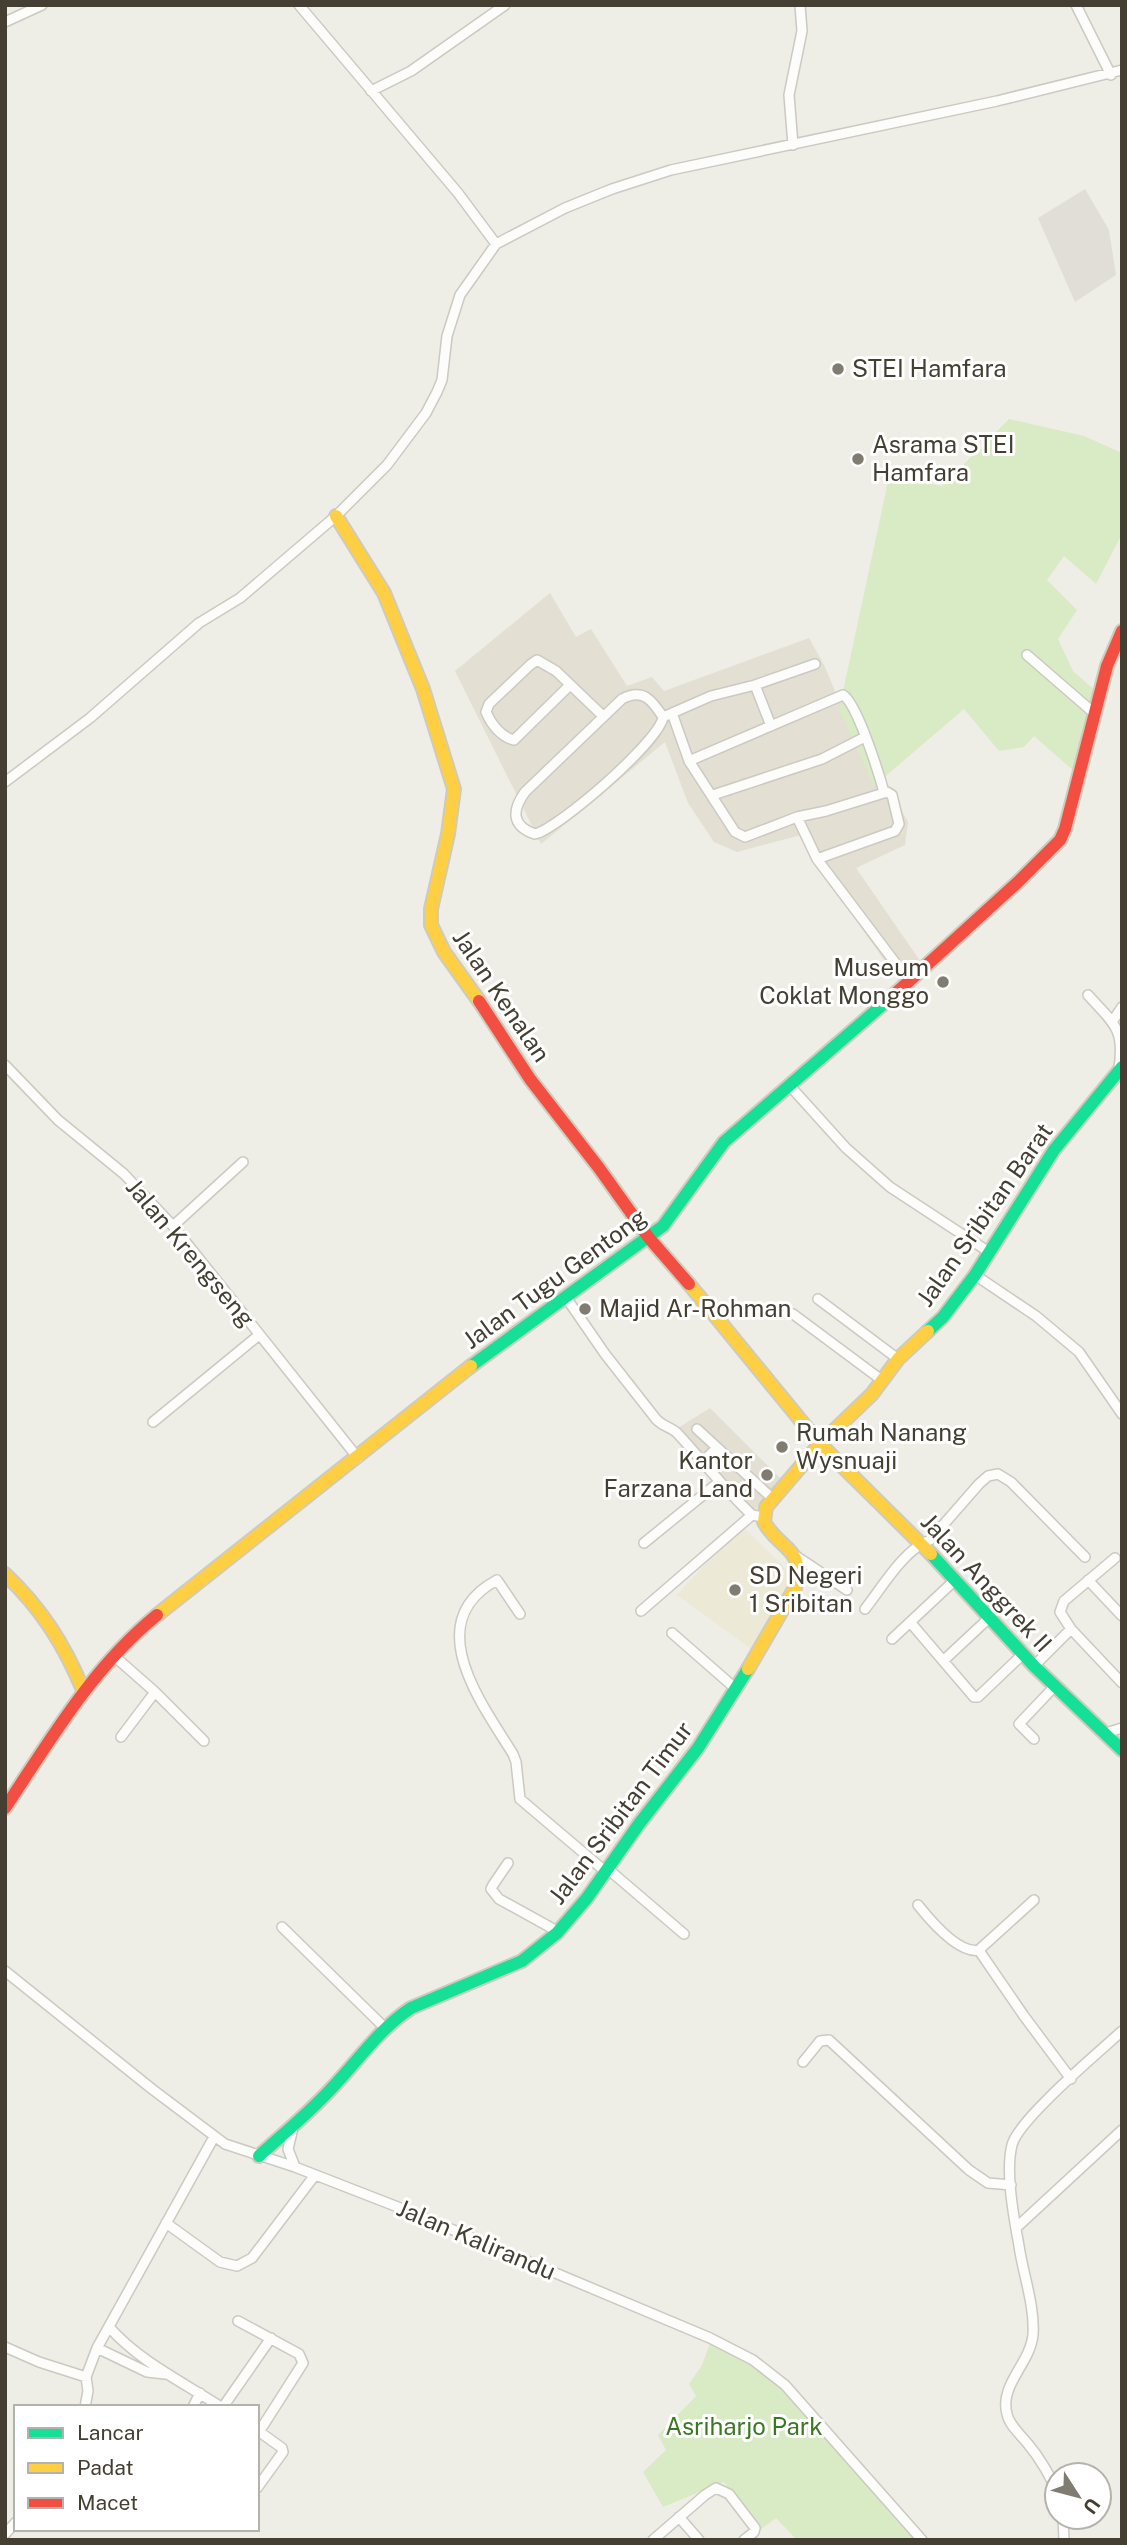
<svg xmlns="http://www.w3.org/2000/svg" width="1127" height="2545" font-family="'Public Sans',sans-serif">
<rect width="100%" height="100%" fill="#eeede6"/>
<!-- residential -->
<path fill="#e3dfd3" d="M550 593 576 637 591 629 627 686 652 677 664 691 809 638 824 665 841 705 887 791 891 792 908 822 905 845 856 868 925 968 902 986 819 867 801 835 737 852 714 842 688 803 665 742 541 844 455 671Z
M710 1408 781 1479 755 1510H750L678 1428Z"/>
<!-- industrial -->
<path fill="#e1ded7" d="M1085 189 1109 230 1116 275 1075 302 1038 218Z"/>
<!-- education -->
<path fill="#ede9d7" d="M744 1528 785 1568 790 1580V1585L751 1649 677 1595 707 1562Z"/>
<!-- green -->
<path fill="#d9ebc4" d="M1009 419 1084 436 1122 453V534L1096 584 1064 556 1047 580 1077 610 1058 639 1073 671 1097 692 1075 772 1034 736 1024 747 999 751 964 709 874 786 839 710 889 477 942 486Z
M710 2343 746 2358 785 2386 921 2540H797L776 2518 760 2530 724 2482 663 2507 643 2472 666 2450 658 2435 696 2396 689 2384 702 2365Z"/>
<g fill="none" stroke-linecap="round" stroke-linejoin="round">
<!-- street casing -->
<g stroke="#cbc9c2" stroke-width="12">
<path id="street" d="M299 5 458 193 496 244 565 208 612 189 671 170 997 101 1122 70
M1076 5 1111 75
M5 22 42 5
M371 91 411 71 505 5
M793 145 789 95 802 31 800 5
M1027 655 1094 713
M570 685 514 740C501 737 491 724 486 712L489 704 530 665 537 660 556 671 603 716
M755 685 771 726
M672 713 689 761 735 832 745 837 797 817 817 859 909 981
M663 717C652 700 643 688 622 699L525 792C512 810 511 826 535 834 559 828 660 741 663 717L711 696 755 685 815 664
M689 761 843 695C857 703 879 774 884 792
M5 782 90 718 199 623 240 598 336 516 387 465 426 413 437 392 442 380 447 336 460 295 496 244
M713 795 822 759 865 737
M797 817 826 811 887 792 892 795 899 824 895 831 817 859
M1088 995C1113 1023 1125 1028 1119 1068
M1112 1022 1122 1007
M5 1065 58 1120 124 1174 173 1226 358 1458
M790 1086 846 1148 890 1187 989 1252
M173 1226 243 1162
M975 1275 1036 1316 1079 1352 1122 1414
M565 1296 605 1354 656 1419C663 1427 672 1427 678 1434 703 1461 725 1490 752 1515L763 1517
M818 1299 898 1359
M793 1314 883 1381
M153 1422 259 1335
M697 1429 772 1498
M701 1463 717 1448
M644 1543 719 1482
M796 1556 847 1590
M1115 1558 1064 1601 1060 1612 1071 1629 1122 1683
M1088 1580 1122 1616
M865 1609C881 1589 905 1548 930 1540L979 1484 988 1476 998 1474 1011 1482 1085 1557
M641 1611 752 1515
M520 1614 497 1580C419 1622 482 1704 513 1754L516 1762 520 1799 606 1872
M910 1622 974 1697H978L1023 1654
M672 1633 736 1689
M892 1639 954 1581
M113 1655 155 1692 204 1741
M943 1661 988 1619
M1034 1666 1071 1629
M1103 1734 1122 1728
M121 1737 155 1692
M1034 1739 1019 1724 1054 1687
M508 1863 493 1885 491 1889 499 1899 557 1931
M608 1869 684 1934
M1034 1900 981 1948 980 1952 1024 2016 1071 2079
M918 1905C930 1920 959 1955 980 1950
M282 1927 384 2027
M5 1971 152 2089 225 2144 295 2167 408 2211 710 2338 753 2360 785 2385 922 2540
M803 2062 820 2041 829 2040 969 2170 988 2183 1011 2185
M293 2128 288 2149 295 2167
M166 2223 220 2262 237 2266 252 2258 315 2175
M1016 2228 1122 2130
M238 2321 299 2354 303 2363 259 2432
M109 2327C140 2362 183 2382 221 2407
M5 2347 39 2362 86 2377
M97 2348 147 2372 165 2374
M85 2407 88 2391 86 2377 97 2348 214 2137
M193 2407 200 2393
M223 2407 271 2338
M257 2430 282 2448 283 2452 257 2488
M1057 2494C1052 2478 1039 2457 1028 2444 1021 2435 1009 2425 1007 2414 999 2385 1030 2364 1033 2335 1035 2306 1023 2274 1019 2246 1014 2218 1005 2172 1012 2145 1018 2120 1099 2052 1122 2031
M679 2517 699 2540
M1063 2517 1064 2540
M5 2534 16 2522
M653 2540 705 2495 716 2488 729 2494 755 2528 754 2532 744 2540"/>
</g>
<!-- fast casing -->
<g stroke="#cecbbd" stroke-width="16">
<path id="fast" d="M928 1331 943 1317 975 1275 1054 1150 1122 1067
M471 1366 663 1226 724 1142 895 994
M931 1554 1034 1666 1122 1750
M259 2156C283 2134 309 2113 331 2089 358 2061 378 2030 411 2008L522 1961 557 1933 587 1898 639 1824 698 1748 748 1669"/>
</g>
<!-- slow casing -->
<g stroke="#cecbbd" stroke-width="16">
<path id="slow" d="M336 516 384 593 423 689 454 789 448 834 431 909V925L444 952 479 1001
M689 1284 820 1444 931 1554
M5 1574C41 1608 64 1644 83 1690
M157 1615 471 1366
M748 1669 795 1588C806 1547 780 1551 764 1522L766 1507 820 1444 872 1394 898 1359 928 1331"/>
</g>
<!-- jam casing -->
<g stroke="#cecbbd" stroke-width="16">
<path id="jam" d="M895 994 1018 882 1060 840 1065 829 1107 666 1122 631
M479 1001 530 1079 599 1168 649 1238 689 1284
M5 1808C51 1739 92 1668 157 1615"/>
</g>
<!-- street -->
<use href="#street" stroke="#fcfcfb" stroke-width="9"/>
<!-- fast -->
<use href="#fast" stroke="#16e098" stroke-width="12"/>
<!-- slow -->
<use href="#slow" stroke="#ffcf43" stroke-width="12"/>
<!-- jam -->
<use href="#jam" stroke="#f24e42" stroke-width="12"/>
</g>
<!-- markers -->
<g fill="#807c71" stroke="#fff" stroke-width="2.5">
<circle cx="838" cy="369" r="7"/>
<circle cx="858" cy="459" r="7"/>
<circle cx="943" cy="982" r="7"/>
<circle cx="585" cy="1309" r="7"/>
<circle cx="782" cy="1447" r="7"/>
<circle cx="767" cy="1475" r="7"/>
<circle cx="735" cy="1590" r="7"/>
</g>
<g text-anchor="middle" stroke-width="6" stroke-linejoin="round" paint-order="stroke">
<!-- poi labels -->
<g font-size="24" fill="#443f32" stroke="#fff" text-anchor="start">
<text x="852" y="377">STEI Hamfara</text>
<text x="872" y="453">Asrama STEI<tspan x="872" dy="28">Hamfara</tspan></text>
<text x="929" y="976" text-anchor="end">Museum<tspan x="929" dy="28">Coklat Monggo</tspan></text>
<text x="599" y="1317">Majid Ar-Rohman</text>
<text x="796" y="1441">Rumah Nanang<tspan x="796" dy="28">Wysnuaji</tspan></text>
<text x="753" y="1469" text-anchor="end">Kantor<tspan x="753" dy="28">Farzana Land</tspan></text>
<text x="749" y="1584">SD Negeri<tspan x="749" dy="28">1 Sribitan</tspan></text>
</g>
<!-- street labels -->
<g font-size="24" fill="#443f32" stroke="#fff">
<text transform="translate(501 996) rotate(56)" y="8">Jalan Kenalan</text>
<text transform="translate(985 1215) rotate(-55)" y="8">Jalan Sribitan Barat</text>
<text transform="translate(190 1253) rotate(50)" y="8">Jalan Krengseng</text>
<text transform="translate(555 1279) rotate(-36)" y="8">Jalan Tugu Gentong</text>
<text transform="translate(986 1583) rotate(47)" y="8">Jalan Anggrek II</text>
<text transform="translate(621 1813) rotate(-53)" y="8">Jalan Sribitan Timur</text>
<text transform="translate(476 2240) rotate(23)" y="8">Jalan Kalirandu</text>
</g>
<!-- park labels -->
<g font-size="24" fill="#3c7823" stroke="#fff">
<text x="744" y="2435">Asriharjo Park</text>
</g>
</g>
<!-- border -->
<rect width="1127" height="2545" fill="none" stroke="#443f32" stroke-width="14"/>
<!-- legend -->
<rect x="14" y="2405" width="245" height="126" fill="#ffffff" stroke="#b4b2ad" stroke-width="2"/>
<rect x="28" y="2428" width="35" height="10" fill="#16e098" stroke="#b4b2ad" stroke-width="2"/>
<text x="77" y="2440" font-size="21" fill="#443f32">Lancar</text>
<rect x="28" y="2463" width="35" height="10" fill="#ffcf43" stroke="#b4b2ad" stroke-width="2"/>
<text x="77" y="2475" font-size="21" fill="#443f32">Padat</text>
<rect x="28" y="2498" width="35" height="10" fill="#f24e42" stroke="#b4b2ad" stroke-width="2"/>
<text x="77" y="2510" font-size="21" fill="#443f32">Macet</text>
<!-- north arrow -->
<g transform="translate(1078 2496) rotate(126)"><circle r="33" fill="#ffffff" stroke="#b4b2ad" stroke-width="2"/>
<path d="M0-5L12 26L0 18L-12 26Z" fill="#807c71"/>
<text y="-10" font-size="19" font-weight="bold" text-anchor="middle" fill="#443f32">U</text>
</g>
</svg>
